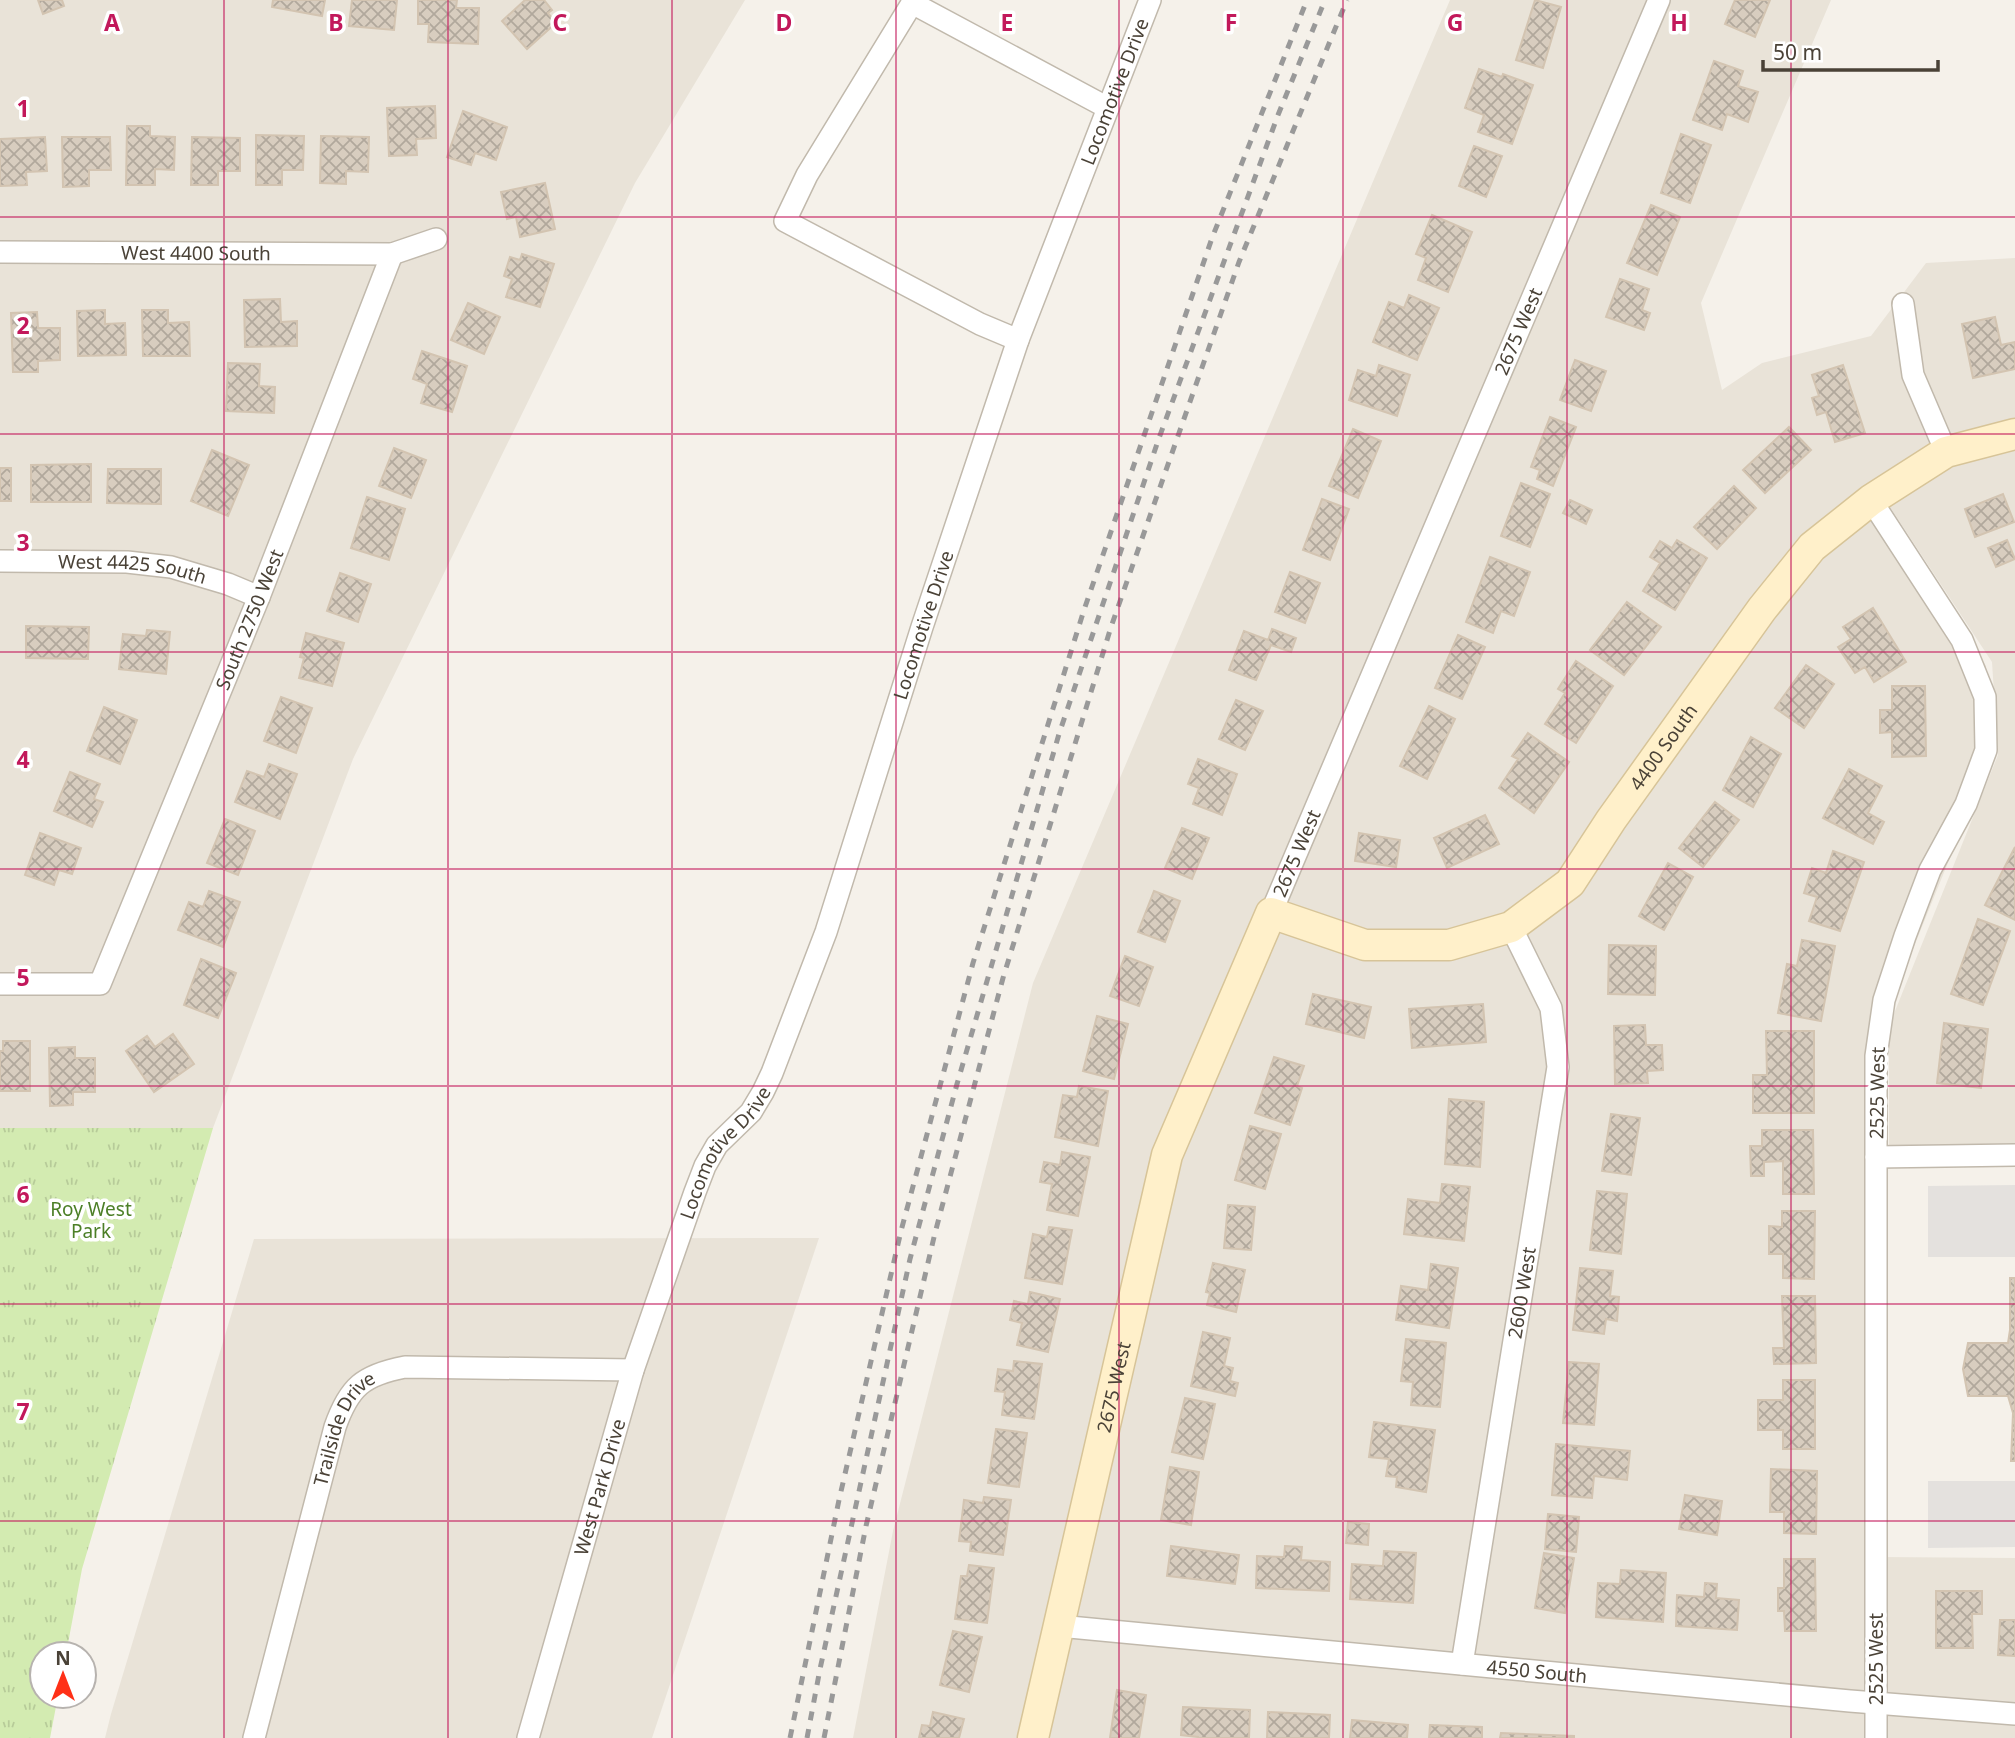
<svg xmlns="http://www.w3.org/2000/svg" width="2015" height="1738" font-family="'Noto Sans',sans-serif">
<defs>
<pattern id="park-tufts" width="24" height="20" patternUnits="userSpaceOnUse" patternTransform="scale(1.75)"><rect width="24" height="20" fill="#d3ebb1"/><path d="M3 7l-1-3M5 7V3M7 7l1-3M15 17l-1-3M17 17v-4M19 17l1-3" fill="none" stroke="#b7cb99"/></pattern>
<pattern id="building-cross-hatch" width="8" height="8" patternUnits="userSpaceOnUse" patternTransform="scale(1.75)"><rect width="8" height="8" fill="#d8cdbf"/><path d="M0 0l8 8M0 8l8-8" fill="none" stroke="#b1a89c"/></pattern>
</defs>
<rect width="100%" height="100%" fill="#f5f1ea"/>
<!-- residential -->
<path fill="#e9e3d8" d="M0 0H745L635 183 353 759 213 1128H0Z
M1450 0H1831L1701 303 1722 390 1762 363 1871 336 1926 263 2015 258V426L1876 494 1986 666 1992 754 1883 1023 1880 1557 2015 1558V1738H853L893 1531 1033 983Z
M2015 435V1152L1889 1153V1026L1998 755 1992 662 1882 495Z
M819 1238 652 1738H105L111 1714 254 1239Z"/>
<!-- park -->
<path fill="url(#park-tufts)" d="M0 1128H213L82 1569 66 1654H42V1696H58L50 1738H0Z"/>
<!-- parking -->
<path fill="#e4e1de" d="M2015 1185V1257H1928V1186Z
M1928 1481H2015V1547L1928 1548Z"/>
<!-- building -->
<path fill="url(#building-cross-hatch)" stroke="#d3c4b1" stroke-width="2" d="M38 0H62L64 6 43 14Z
M273 0H325L322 16 272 7Z
M352 0H397L394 30 349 26Z
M418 0H457L456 8H479L478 44 428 42 429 24H418Z
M525 0H544L552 10 548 13 556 23 527 49 502 21Z
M1535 0 1561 7 1543 68 1516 60Z
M1735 0H1770L1755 37 1725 24Z
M1714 61 1743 71 1738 86 1758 92 1748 122 1727 114 1722 130 1693 120Z
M1479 69 1502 77 1503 74 1533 85 1512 144 1478 132 1484 115 1465 108Z
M435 106 436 138 416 139 417 155 389 156 387 108Z
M463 111 507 127 496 160 475 153 471 165 447 157Z
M127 126H150V136L175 137 174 170 155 169V185H126Z
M1681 134 1711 145 1690 203 1661 193Z
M256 135 304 136 303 170H282V185H256Z
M321 136 369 137 368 172 346 171V184L320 183Z
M45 137 47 171 26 172 27 185 0 186V139Z
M62 137H110L111 170H89V186L63 187Z
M192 137 240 138V171H218V185H191Z
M1474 146 1502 156 1486 197 1459 186Z
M545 183 555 229 520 237 516 217 507 219 501 192Z
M1651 205 1680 217 1657 275 1627 263Z
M1432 215 1472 232 1448 292 1418 280 1426 258 1416 254Z
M522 254 554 264 540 307 506 297 512 279 504 276 510 257 520 260Z
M1620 279 1649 289 1642 310 1650 313 1644 330 1606 317Z
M1409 295 1439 308 1417 360 1373 342 1389 302 1404 308Z
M280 299 281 322 297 321V346L245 347 244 300Z
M468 303 500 317 484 354 451 340Z
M105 310V324L125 323 126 355 78 356 77 311Z
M142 310H168V323L189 322 190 356H143Z
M37 312 38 328H60V360L38 361V372H13L11 313Z
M1995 317 2001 345 2015 342V369L1973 378 1962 324Z
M422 351 467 366 452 412 421 403 427 384 413 379Z
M1575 360 1606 371 1591 411 1560 400Z
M228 363 260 364 259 386 275 387 274 413 226 411Z
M1379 365 1410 375 1397 416 1349 400 1358 370 1376 376Z
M1843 365 1865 433 1835 442 1826 412 1817 415 1812 398 1819 396 1812 375Z
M1550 417 1576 427 1553 486 1537 479 1540 470 1531 467Z
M1789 427 1811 450 1765 493 1743 470Z
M1353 429 1381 441 1358 498 1329 486Z
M394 448 426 460 411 498 379 486Z
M212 450 249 465 228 516 191 501Z
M91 464V502H31V465Z
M0 468H11V501H0Z
M108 469H161V504L107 503Z
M1521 483 1550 494 1530 547 1501 536Z
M1734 486 1756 508 1717 549 1694 527Z
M2003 494 2014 522 1975 537 1965 509Z
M367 497 405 509 389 560 351 548Z
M1322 499 1349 509 1330 560 1303 550Z
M1570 500 1592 510 1586 524 1563 513Z
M1677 540 1707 558 1675 610 1643 591 1660 563 1650 557 1660 541 1672 548Z
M2007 540 2015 559 1996 567 1988 548Z
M1490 557 1530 572 1514 616 1501 611 1493 633 1466 622Z
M1290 572 1320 583 1305 623 1275 612Z
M340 573 371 584 358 622 327 611Z
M1627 602 1661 627 1624 675 1590 650Z
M1873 608 1906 662 1874 682 1865 667 1855 673 1838 647 1851 639 1843 627Z
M26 626 89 627 88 659 26 658Z
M1272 629 1296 638 1291 652 1271 645 1256 680 1229 670 1244 631 1268 640Z
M147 630 170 632 166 674 119 669 123 634 146 636Z
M306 633 344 643 332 686 299 678 304 658 300 657Z
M1458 635 1485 647 1462 699 1435 688Z
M1576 661 1613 686 1576 743 1545 724 1565 693 1558 689Z
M1806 665 1834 684 1804 728 1775 708Z
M1892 686H1925L1926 756 1892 757V732L1880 733V710H1892Z
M281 697 312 708 296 753 264 741Z
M1236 700 1263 711 1245 750 1219 739Z
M1429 706 1455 719 1427 779 1400 766Z
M104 707 137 720 120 764 87 751Z
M1528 733 1569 762 1534 813 1499 788 1518 759 1512 756Z
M1751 737 1781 754 1753 807 1723 790Z
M1198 759 1237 774 1222 815 1193 804 1199 788 1188 784Z
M269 764 297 774 280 819 235 802 247 771 264 777Z
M1849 769 1882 786 1868 813 1884 822 1873 844 1823 818Z
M70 772 100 784 94 799 103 802 92 827 54 811Z
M1715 802 1739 820 1703 867 1679 848Z
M1485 815 1499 844 1447 868 1434 838Z
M225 819 255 831 238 875 207 863Z
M1182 828 1209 838 1192 879 1165 868Z
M40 833 81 848 72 874 59 870 54 885 25 875Z
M1359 833 1400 840 1396 867 1355 861Z
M2015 847V920L1985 905Z
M1833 851 1864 862 1840 931 1809 921 1817 897 1804 893 1812 868 1826 873Z
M1668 863 1693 877 1664 930 1639 916Z
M209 891 240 902 223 947 178 930 189 902 203 907Z
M1154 891 1180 901 1165 942 1138 932Z
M1978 919 2010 931 1983 1005 1951 994Z
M1802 940 1835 946 1821 1021 1778 1013 1787 964 1797 966Z
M1609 945 1656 946 1655 995 1608 994Z
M1125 956 1153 967 1139 1006 1110 996Z
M201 959 236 973 218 1018 184 1005Z
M1313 994 1371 1007 1364 1038 1306 1024Z
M1483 1004 1486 1042 1412 1048 1409 1009Z
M1097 1016 1128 1024 1114 1079 1083 1071Z
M1944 1023 1988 1029 1981 1088 1937 1083Z
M1645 1025 1646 1045H1662L1663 1070 1647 1071 1648 1083 1615 1084 1614 1026Z
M1766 1031H1814V1113H1753V1075H1767Z
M173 1034 194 1064 154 1092 126 1051 147 1036 155 1047Z
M3 1041H30V1091H0V1051H3Z
M75 1047V1058H95V1092H73V1105L50 1106 49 1048Z
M1274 1057 1304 1066 1297 1086 1302 1088 1290 1125 1255 1113Z
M1079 1086 1108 1091 1098 1146 1055 1137 1063 1095 1077 1097Z
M1449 1099 1484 1102 1480 1167 1445 1164Z
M1611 1114 1640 1118 1631 1175 1602 1171Z
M1250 1126 1281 1134 1265 1189 1235 1180Z
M1762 1130H1813L1814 1194H1783V1161L1764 1162V1176H1751L1750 1146H1762Z
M1062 1152 1090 1157 1078 1216 1047 1210 1052 1184 1040 1182 1044 1162 1060 1165Z
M1442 1184 1470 1187 1464 1241 1404 1234 1408 1199 1440 1203Z
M1597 1191 1627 1194 1621 1254 1590 1250Z
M1228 1205 1255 1207 1251 1250 1224 1248Z
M1782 1211H1815L1814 1279 1783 1278V1254H1769V1226L1782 1227Z
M1049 1227 1072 1230 1062 1284 1025 1278 1033 1234 1047 1237Z
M1213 1263 1245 1270 1236 1312 1207 1305 1210 1293 1206 1292Z
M1431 1264 1458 1268 1449 1328 1396 1320 1401 1286 1428 1290Z
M1580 1268 1613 1271 1610 1296 1619 1297 1617 1321 1606 1319 1604 1334 1573 1330Z
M2010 1278H2015V1461H2011L2013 1413 2008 1396H1968L1963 1369 1968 1343H2008L2010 1330Z
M1030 1292 1060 1299 1048 1352 1017 1345 1022 1323 1010 1320 1014 1301 1028 1304Z
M1782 1296H1815L1816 1363 1774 1364 1773 1348H1784Z
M1203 1332 1230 1338 1224 1366 1233 1368 1230 1381 1238 1383 1235 1396 1191 1386Z
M1406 1339 1446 1343 1440 1407 1411 1405 1413 1382 1401 1381Z
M1014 1361 1042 1364 1034 1419 1002 1415 1005 1392 995 1391 998 1369 1013 1371Z
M1569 1362 1599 1364 1594 1425 1563 1423Z
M1783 1380H1815V1449H1783V1430H1758V1400H1783Z
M1185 1398 1215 1404 1203 1459 1172 1452Z
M1374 1422 1435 1430 1426 1492 1396 1487 1397 1477 1386 1476 1389 1459 1369 1457Z
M996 1429 1027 1433 1019 1487 988 1483Z
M1556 1444 1630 1451 1627 1480 1594 1476 1592 1498 1552 1495Z
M1170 1467 1199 1472 1191 1525 1161 1520Z
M1771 1469 1817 1471 1816 1534 1784 1533V1512H1770Z
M1685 1495 1722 1501 1717 1535 1679 1529Z
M984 1497 1011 1500 1003 1555 970 1551 971 1542 959 1541 964 1500 983 1503Z
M1548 1514 1579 1517 1576 1552 1545 1549Z
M1348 1522 1369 1524 1368 1545 1346 1543Z
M1171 1546 1239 1555 1235 1584 1167 1576Z
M1285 1546 1302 1547 1301 1560 1330 1562 1329 1591 1256 1588 1257 1556 1284 1557Z
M1384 1551 1416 1553 1413 1603 1350 1599 1352 1564 1383 1566Z
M1544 1553 1574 1558 1565 1613 1535 1608Z
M1784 1559H1815L1816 1631H1785L1784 1611H1778V1588H1784Z
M969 1565 994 1568 987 1623 955 1619 961 1576H967Z
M1621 1570 1666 1573 1663 1622 1596 1617 1598 1583 1620 1584Z
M1705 1583 1717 1584 1716 1598 1739 1600 1737 1630 1676 1626 1677 1595 1704 1597Z
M1936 1591H1982V1614H1972L1973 1648H1936Z
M2000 1620H2015V1656L1998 1655Z
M953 1631 982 1637 969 1692 940 1685Z
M1117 1690 1146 1695 1139 1738H1110Z
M1183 1707 1250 1710 1249 1738H1198V1737L1181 1735Z
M933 1712 964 1719 959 1738H919L922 1725 930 1726Z
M1268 1712 1330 1715 1329 1738H1267Z
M1352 1720 1408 1725 1407 1738H1350Z
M1430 1725 1482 1727V1738H1429Z
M1501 1733 1574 1736V1738H1500Z"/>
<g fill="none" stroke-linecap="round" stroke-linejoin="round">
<!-- street casing -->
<g stroke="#c1b9ac" stroke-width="24">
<g id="street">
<path d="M914 0 807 175 785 221 980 324 1018 340"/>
<path d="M912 3 1108 108"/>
<path id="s1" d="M0 252 392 254 436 239"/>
<path d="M1903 304 1913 375 1946 452"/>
<path d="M1871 500 1962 640 1985 697 1986 750 1966 804 1930 870 1905 936 1884 1000 1876 1056V1738"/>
<path id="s2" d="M0 561 127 562 171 567 228 584 259 597"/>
<path id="s3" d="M1271 913 1659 0"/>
<path id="s4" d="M0 984H100L259 597 392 254"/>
<path d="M1876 1157 2015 1155"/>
<path id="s5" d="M1059 1626 1850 1701 2015 1714"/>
<path id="s6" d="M1462 1664 1558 1067 1551 1008 1511 927"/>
<path id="s7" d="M254 1738 335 1427C349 1387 363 1375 405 1367L633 1370"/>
<path id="s8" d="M528 1738 633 1370 695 1192 705 1166 717 1145 751 1112 763 1092 772 1073 826 932 922 627 1018 340 1150 0"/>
</g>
</g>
<!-- secondary casing -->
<g stroke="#d7c498" stroke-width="33">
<g id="secondary">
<path id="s9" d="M1033 1738 1167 1155 1271 913 1365 945H1449L1511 927 1570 883 1611 820 1762 609 1812 547 1871 500 1946 452 2015 434"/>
</g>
</g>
<!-- street -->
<use href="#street" stroke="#fff" stroke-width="21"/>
<!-- secondary -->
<use href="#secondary" stroke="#fff0ca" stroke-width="30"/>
<!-- rail -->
<path stroke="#999" stroke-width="5" stroke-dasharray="9 9" stroke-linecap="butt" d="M790 1738 839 1500 901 1231 973 963 1084 610 1212 238 1307 0
M807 1738 820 1669 910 1259 957 1084 1059 734 1159 438 1278 115 1325 0
M824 1738 866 1526 935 1233 1003 978 1111 627 1239 262 1347 0"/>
</g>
<!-- grid -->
<path fill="none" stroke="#c2185b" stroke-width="2" stroke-opacity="0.55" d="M224 0V1738M448 0V1738M672 0V1738M896 0V1738M1119 0V1738M1343 0V1738M1567 0V1738M1791 0V1738M0 217H2015M0 434H2015M0 652H2015M0 869H2015M0 1086H2015M0 1304H2015M0 1521H2015"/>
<g text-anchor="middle" stroke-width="7" stroke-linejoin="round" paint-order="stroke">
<!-- street labels -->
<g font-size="19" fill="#4a4237" stroke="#fff">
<text dy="7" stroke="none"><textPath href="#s8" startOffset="1755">Locomotive Drive</textPath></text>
<text dy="7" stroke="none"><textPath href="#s1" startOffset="196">West 4400 South</textPath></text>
<text dy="7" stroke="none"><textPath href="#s3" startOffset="632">2675 West</textPath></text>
<text dy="7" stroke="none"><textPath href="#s2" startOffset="133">West 4425 South</textPath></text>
<text dy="7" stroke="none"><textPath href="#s4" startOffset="494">South 2750 West</textPath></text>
<text dy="7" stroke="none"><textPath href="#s8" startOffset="1188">Locomotive Drive</textPath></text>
<text dy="7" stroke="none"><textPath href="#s9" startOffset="1348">4400 South</textPath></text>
<text dy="7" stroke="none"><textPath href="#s3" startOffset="65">2675 West</textPath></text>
<text transform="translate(1877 1093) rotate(-89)" y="7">2525 West</text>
<text dy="7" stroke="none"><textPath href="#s8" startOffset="621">Locomotive Drive</textPath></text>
<text dy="7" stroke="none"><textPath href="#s6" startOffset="376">2600 West</textPath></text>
<text dy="7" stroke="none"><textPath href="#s9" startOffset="360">2675 West</textPath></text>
<text dy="7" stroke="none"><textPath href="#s7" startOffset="324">Trailside Drive</textPath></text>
<text dy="7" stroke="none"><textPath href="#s8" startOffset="261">West Park Drive</textPath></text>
<text transform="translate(1876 1659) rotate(-90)" y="7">2525 West</text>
<text dy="7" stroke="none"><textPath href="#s5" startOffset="480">4550 South</textPath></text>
</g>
<!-- park labels -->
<g font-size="19" fill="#4c7f27" stroke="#fff">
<text x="91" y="1216">Roy West<tspan x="91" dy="22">Park</tspan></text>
</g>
</g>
<g font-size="23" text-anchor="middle" font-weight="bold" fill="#c2185b" stroke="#fff" stroke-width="7" stroke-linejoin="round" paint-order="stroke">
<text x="112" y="31">A</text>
<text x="336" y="31">B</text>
<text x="560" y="31">C</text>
<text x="784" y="31">D</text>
<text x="1007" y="31">E</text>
<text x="1231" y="31">F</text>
<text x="1455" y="31">G</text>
<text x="1679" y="31">H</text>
<text x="23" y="117">1</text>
<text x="23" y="334">2</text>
<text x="23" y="551">3</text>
<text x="23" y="768">4</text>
<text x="23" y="986">5</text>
<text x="23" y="1203">6</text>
<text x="23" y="1420">7</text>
</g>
<!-- north arrow -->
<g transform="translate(63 1675)"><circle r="33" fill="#ffffff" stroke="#b7b3af" stroke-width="2"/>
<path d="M0-5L12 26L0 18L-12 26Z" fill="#ff3017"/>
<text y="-10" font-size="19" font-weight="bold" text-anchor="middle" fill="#4a4237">N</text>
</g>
<!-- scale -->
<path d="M1763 60v10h175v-10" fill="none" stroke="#4a4237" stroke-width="3.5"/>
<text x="1773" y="60" font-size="21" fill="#4a4237" stroke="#ffffff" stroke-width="5" paint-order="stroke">50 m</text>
</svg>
